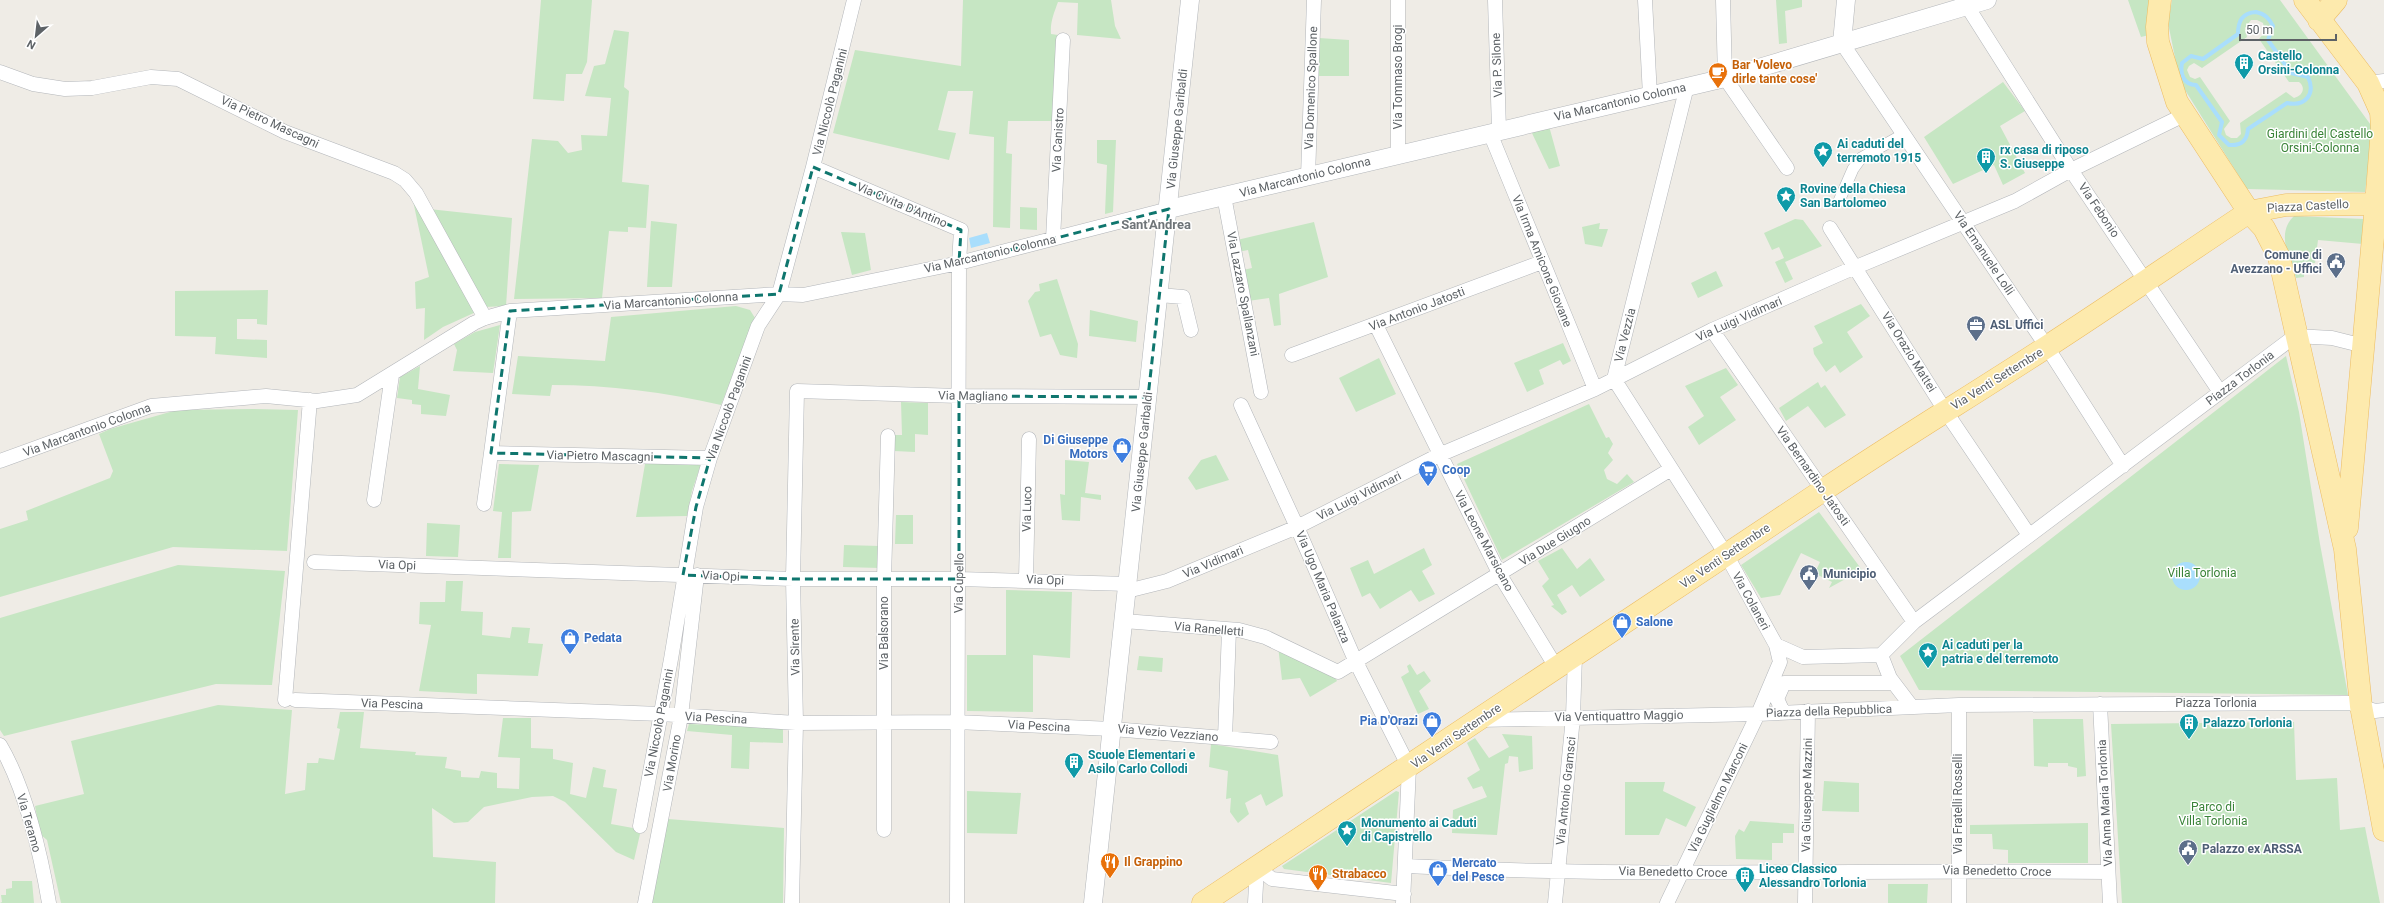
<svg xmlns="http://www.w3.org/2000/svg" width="2384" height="903" font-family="Roboto,sans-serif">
<rect width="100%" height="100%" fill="#efece6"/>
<!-- green -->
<path fill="#c6e6c3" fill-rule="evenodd" d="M541 0H592L587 62 582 74H566L564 101 533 99Z
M963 0H1111L1115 26 1121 39 1077 35 1078 3 1058 2C1054 13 1050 22 1051 34L1058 35 1054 121H1008L1006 153 1012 154 1010 228 993 227 994 137 969 134 973 91H948L938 130 956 133 949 160 833 133 855 50 961 66Z
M1776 0H1802V7L1785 11 1787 43 1779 44Z
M2128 0H2150L2149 35 2141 37Z
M2172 0H2280L2373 128 2365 192 2247 189 2180 82 2168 23ZM2251 20H2257L2263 23 2265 32 2259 39 2289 82H2299C2306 87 2303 96 2294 98L2286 92 2240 123 2241 134 2237 138H2231L2226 135 2224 129 2230 121 2200 77 2195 79 2190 77 2187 70 2189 66 2194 63 2202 68 2247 37 2245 28Z
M614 30 629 32 624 87 629 91 622 182 649 185 646 228 628 227V232L609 231 602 298 514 299 532 139 558 141 568 153 582 150 581 135 607 136 611 98 585 96 594 66 605 64Z
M1319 38 1349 40V76H1318Z
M2003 82 2025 111 2000 126 2025 173 2003 185 1994 165 1953 184 1924 137Z
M1549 126 1560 166 1549 169 1531 131Z
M1097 140H1116L1113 212 1105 214 1107 165 1097 163Z
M411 191 476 312 443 327 424 340 425 308 416 309 415 282 429 277Z
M1020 207 1037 208V230L1020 229Z
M429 209 512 218 506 306 485 307Z
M2294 216 2364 219 2363 244 2318 240 2315 263H2304V277L2296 278C2289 257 2276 233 2294 216Z
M1795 219 1803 220 1822 246 1785 262 1793 279 1785 283 1775 262 1784 258 1779 247 1772 250 1764 233Z
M651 221 677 224 672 287H647Z
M1314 222 1328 277 1279 294 1281 325 1274 326 1269 298 1248 301 1243 270 1252 268 1248 250 1238 252 1237 240Z
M1600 223 1599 229H1608L1602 247 1585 244 1582 227Z
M841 232 865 233 871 270 852 275Z
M1716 271 1723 286 1698 298 1691 283Z
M1057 279 1078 344 1077 358 1060 355 1051 334 1040 337 1028 301 1035 292 1040 291 1039 284Z
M268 290 267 325 257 324V319H237V339L267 340V358L215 354 216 337 175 336V291Z
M1861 304 1870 316 1847 332 1863 357 1840 373 1835 365 1826 372 1814 354 1813 348 1823 343 1814 326Z
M736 306 750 310 755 318 721 405C665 392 609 385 552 385L550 396 512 394 518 356 605 361 611 317Z
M1090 310 1138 321 1136 342 1089 336Z
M500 325 493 373 453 371 457 350 454 344 475 332Z
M1563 343 1571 361 1563 365 1560 360 1539 370 1544 384 1527 392 1514 363Z
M2286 356 2299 412 2320 544 2348 695 1919 690 1900 656Z
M1379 358 1396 394 1356 412 1339 378Z
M420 366 418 389 450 395 446 416 421 414V405L412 404V400L397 398 400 377Z
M1726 368 1738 385 1720 397 1736 420 1699 445 1688 427 1704 416 1685 386Z
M1818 382 1821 388 1825 385 1846 415 1825 428 1808 406 1786 421 1779 408Z
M901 402 928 403V435L915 434V452L894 451 893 435H902Z
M1589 404 1606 438 1609 437 1613 444 1608 453 1613 460 1604 470 1607 479 1617 484 1627 474 1634 482 1502 560 1457 464Z
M252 409 298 410 287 551 173 547 0 597V529L28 520 26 511 110 478 113 471 99 434 110 429 177 410Z
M1216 455 1229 480 1196 490 1188 478 1201 460Z
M1065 460 1089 462 1085 493 1101 495V500L1081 497 1080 521 1062 520 1060 494 1065 495Z
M499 464 539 465 531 511 512 512 511 558H498L502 512 493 511Z
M645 464H701L692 491 687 516 636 517Z
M1819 512 1865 574 1851 576 1829 588 1832 582 1818 575 1815 580 1812 579 1820 562 1801 553 1780 595 1761 598 1741 565Z
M896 515H913V544H895Z
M427 523 460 525 458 557 426 556Z
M844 545 880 546V568L843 567Z
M1424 548 1432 565 1422 571 1435 594 1419 602 1411 590 1380 609 1370 593 1362 597 1350 568 1368 560 1374 574Z
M1562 548 1577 569 1590 558 1605 580 1580 597 1572 585 1557 595 1567 612 1562 615 1551 606 1554 605 1542 586 1549 579 1538 561Z
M178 565 285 571 272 685 216 684 4 736 0 730V618Z
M446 581H463L461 611 483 612 482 635 510 638 512 627 530 628 528 643 543 644 538 676 477 674V694L419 691 431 625 419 624 420 602H445Z
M1006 590 1072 592 1070 658 1033 655V712L967 711V655H1006Z
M1278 646 1333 673 1337 681 1310 697 1300 678 1282 680Z
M1139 656 1163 658 1162 672 1137 670Z
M1410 664 1417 675 1424 671 1431 681 1419 691 1429 709 1418 714 1401 677 1409 672 1407 666Z
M218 705 292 710 285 794 305 790 307 763H318L319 758 334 760 340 729 337 728 340 712H364L360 748 416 752 415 755 447 757 445 768 461 771V777L479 778 481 771 497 773V788L519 789 520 758 498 757 503 718H531V748L553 749V759L573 763 570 794 586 798 593 767 606 770 603 787 617 789 611 824 633 828 640 834 634 860 616 852 565 802 553 796 532 797 484 807 468 822 454 823 432 808 433 857 496 862 495 903H61L47 840 40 834 35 806 84 794 71 741Z
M2033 719H2083L2086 776 2077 777V768L2068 766V763H2048V767L2034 766Z
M2294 722 2296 780 2337 778 2340 830 2365 827 2380 903H2122L2111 724Z
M689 724 783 728V743L750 742 749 769 731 768 732 735 687 731Z
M1502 734 1532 736 1533 769 1519 772 1518 757 1509 756 1508 763 1505 764 1497 835 1452 833 1453 810 1487 797 1482 786 1473 789 1467 778 1480 770 1467 743 1475 738 1489 758 1509 747Z
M1211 744 1278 755 1283 796 1266 806 1261 794 1245 803 1249 814 1238 823 1230 812 1231 798 1226 799 1228 771 1209 767Z
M1824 781 1859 783V812L1822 811Z
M1625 782H1665L1663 791 1696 807 1686 827 1666 818 1659 835H1625Z
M967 791 1021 793 1017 834 967 833Z
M1396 791 1399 792 1391 883 1284 869 1282 866Z
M668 819 784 828 783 903H652Z
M1750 821 1794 824V833H1783V843H1772V860L1736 859 1735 836 1739 829 1744 832Z
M2088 823V863H2008V850L1993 849 1992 834H1970V825Z
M12 881H32L34 903H0L2 902 1 895H6V889L12 888Z
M1888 884H1928L1927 903H1888Z"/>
<!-- water -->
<path fill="#a9defc" d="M987 233 990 243 971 248 969 238Z
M2172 576a14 14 0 1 1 28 0a14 14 0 1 1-28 0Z"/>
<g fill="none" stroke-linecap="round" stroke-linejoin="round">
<!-- stream -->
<path stroke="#a9defc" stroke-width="4" d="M2256 12C2265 14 2269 18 2273 26L2268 40 2291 73 2308 77C2316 94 2305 107 2287 103L2248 129C2247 141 2241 146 2229 145L2219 135 2222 122 2196 85C2183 85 2180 73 2182 63L2191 56 2203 59 2238 34C2238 21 2242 13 2256 12Z"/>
<!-- pedestrian casing -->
<g stroke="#b3b6ba" stroke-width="12">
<path id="pedestrian" d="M1839 201 1853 169 1861 158 1904 134"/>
</g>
<!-- minor casing -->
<g stroke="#b3b6ba" stroke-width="15">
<path id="minor" d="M1398 0V154
M1495 0 1499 130
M1645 0 1650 96
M1723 0 1725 78 1787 168
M1967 6 2071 170 2220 392
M1842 43 2047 347 2123 466
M0 72 33 84 65 89 92 88 151 77 178 79 285 132 394 173 405 180 416 193 485 318
M2368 83 2384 81
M1490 133 1595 389
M813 167 961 230 959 263 957 903
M1308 177 1314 0
M1224 196 1261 392
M1830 228 1946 412 2029 535
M1053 239 1063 40
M1159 295 1183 297 1191 330
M510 311 491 453 710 458
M1376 325 1500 575 1556 667
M1712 330 1914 622
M1292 355 1542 262
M1241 405 1297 527 1355 660 1409 767 1403 903
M0 461 151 406 266 396 317 401 357 395 474 323 485 318 510 311 779 294 803 295 959 263 1169 209
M374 500 392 375
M484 504 491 453
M314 562 793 579H959L1128 584
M1026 580 1029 439
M1127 591 1167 581 1297 527 1439 455 1595 389 1712 330 1844 272 2015 201 2071 170 2184 115
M1124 621 1239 630 1265 637 1338 672 1671 469
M1776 645 1803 657 1881 655
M1881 655 1914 622 2295 336 2332 338 2364 346
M1881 655 1890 678 1912 707
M285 700 310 400
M295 700 661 714 796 723 956 722 1112 729 1225 738 1229 630
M2100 704 2110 903
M1959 705V903
M1783 712 1777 699 1784 683H1893
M1479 720 1758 714 1959 705 2350 703 2375 711 2384 710
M1225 738 1271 742
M0 745C25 787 41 855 49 903
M640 826 671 659 696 507 710 458 758 326 779 294 813 167 854 0
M884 830V579L888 436
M1406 866C1640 878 1874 869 2108 872
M1257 867 1272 879 1404 894
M645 903 681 716 697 575
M792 903 796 723 793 579 797 391 959 396 1148 397
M1255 903 1257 867
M1555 903 1573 717 1575 655
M1667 903 1758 714 1780 662 1776 645 1727 556 1614 379 1687 86
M1805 903 1808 711"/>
</g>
<!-- tertiary casing -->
<g stroke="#b3b6ba" stroke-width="19">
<path id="tertiary" d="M1842 43 1846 0
M1169 209 1725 78 1987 0
M1093 903 1190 0"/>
</g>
<!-- primary casing -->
<g stroke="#edbc61" stroke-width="23">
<path id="primary" d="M2160 0 2157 27 2158 42 2177 102 2249 212 2264 228 2279 257 2345 549 2361 706 2384 830
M2305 0 2368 83 2381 112 2382 129 2376 204 2347 528
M2319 20 2336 0
M1203 903C1409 765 1616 628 1822 491 1895 442 1971 396 2045 348 2113 304 2181 257 2249 212L2286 205 2376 204"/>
</g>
<!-- pedestrian -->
<use href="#pedestrian" stroke="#fff" stroke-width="11"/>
<!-- minor -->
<use href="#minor" stroke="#fff" stroke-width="14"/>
<!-- tertiary -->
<use href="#tertiary" stroke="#fff" stroke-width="18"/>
<!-- primary -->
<use href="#primary" stroke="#fdeaad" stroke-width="22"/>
</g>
<!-- marked area -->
<path fill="none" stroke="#0f766e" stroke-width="3" stroke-dasharray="8 5" stroke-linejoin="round" d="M813 167 961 230 959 263 1169 209 1148 397 959 396V579H793L683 575 696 507 710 458 491 453 510 311 779 294Z"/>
<!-- icons -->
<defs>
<g id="building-pin" transform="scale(1)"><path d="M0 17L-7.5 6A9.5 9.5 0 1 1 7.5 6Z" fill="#0f9aa8" stroke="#fff"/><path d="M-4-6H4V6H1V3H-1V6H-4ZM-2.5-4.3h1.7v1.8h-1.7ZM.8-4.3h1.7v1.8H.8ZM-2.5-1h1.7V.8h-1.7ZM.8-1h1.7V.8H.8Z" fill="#fff"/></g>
<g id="cafe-pin" transform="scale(1)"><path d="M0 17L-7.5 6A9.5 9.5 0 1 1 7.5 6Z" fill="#e8710a" stroke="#fff"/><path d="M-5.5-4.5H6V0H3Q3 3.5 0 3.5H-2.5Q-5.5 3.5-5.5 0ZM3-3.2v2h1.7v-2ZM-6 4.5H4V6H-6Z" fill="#fff"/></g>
<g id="sight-pin" transform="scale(1)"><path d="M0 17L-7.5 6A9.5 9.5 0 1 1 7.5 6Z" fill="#0f9aa8" stroke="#fff"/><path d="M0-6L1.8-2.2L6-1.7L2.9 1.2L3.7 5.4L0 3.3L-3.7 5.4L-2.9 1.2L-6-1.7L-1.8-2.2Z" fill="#fff"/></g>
<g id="civic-pin" transform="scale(1)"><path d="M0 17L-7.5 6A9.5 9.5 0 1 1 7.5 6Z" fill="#5c6f8a" stroke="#fff"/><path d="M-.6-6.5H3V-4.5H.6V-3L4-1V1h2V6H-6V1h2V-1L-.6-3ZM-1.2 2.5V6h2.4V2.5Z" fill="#fff"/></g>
<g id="office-pin" transform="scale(1)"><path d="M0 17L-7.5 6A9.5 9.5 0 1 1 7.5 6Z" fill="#5c6f8a" stroke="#fff"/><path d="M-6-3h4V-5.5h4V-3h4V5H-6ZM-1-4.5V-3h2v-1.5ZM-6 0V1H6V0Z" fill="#fff"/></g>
<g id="shop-pin" transform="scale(1)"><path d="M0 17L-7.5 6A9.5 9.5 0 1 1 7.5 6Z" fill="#3f7fe0" stroke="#fff"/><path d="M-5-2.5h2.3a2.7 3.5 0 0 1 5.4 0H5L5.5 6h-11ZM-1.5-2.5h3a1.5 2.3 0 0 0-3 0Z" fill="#fff"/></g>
<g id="supermarket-pin" transform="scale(1)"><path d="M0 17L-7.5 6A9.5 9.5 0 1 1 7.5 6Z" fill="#3f7fe0" stroke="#fff"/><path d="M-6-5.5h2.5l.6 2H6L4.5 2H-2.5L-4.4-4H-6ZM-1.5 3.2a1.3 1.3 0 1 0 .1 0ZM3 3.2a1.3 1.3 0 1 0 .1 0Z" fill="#fff"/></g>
<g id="restaurant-pin" transform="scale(1)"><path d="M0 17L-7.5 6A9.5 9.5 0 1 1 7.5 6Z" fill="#e8710a" stroke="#fff"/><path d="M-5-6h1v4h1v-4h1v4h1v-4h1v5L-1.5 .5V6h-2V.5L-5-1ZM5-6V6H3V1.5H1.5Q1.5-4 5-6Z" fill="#fff"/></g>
</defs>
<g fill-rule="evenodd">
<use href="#building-pin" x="2244" y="63"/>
<use href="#cafe-pin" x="1718" y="72"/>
<use href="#sight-pin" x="1823" y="151"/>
<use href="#building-pin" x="1986" y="157"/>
<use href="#sight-pin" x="1786" y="196"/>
<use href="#civic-pin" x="2336" y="262"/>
<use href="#office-pin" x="1976" y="325"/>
<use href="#shop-pin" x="1122" y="447"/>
<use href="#supermarket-pin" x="1428" y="470"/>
<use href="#civic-pin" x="1809" y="574"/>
<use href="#shop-pin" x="1622" y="622"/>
<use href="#shop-pin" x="570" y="638"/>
<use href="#sight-pin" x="1928" y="652"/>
<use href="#shop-pin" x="1432" y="721"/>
<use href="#building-pin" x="2189" y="723"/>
<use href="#building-pin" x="1074" y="762"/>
<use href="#sight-pin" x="1347" y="830"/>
<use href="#civic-pin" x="2188" y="849"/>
<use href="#restaurant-pin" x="1110" y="862"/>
<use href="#shop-pin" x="1438" y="870"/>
<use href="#restaurant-pin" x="1318" y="874"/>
<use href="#building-pin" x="1745" y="876"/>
</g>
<g text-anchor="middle" stroke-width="3" stroke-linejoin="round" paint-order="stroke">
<!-- culture labels -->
<g font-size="12" font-weight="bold" fill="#0d838f" stroke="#fff" text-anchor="start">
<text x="2258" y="60">Castello<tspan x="2258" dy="14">Orsini-Colonna</tspan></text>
<text x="1837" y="148">Ai caduti del<tspan x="1837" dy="14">terremoto 1915</tspan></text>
<text x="2000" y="154">rx casa di riposo<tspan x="2000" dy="14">S. Giuseppe</tspan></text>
<text x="1800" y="193">Rovine della Chiesa<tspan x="1800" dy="14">San Bartolomeo</tspan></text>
<text x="1942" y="649">Ai caduti per la<tspan x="1942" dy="14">patria e del terremoto</tspan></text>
<text x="2203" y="727">Palazzo Torlonia</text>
<text x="1088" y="759">Scuole Elementari e<tspan x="1088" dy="14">Asilo Carlo Collodi</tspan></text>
<text x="1361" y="827">Monumento ai Caduti<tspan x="1361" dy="14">di Capistrello</tspan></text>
<text x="1759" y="873">Liceo Classico<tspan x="1759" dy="14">Alessandro Torlonia</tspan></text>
</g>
<!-- street labels -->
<g font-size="12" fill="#5d6266" stroke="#fff">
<text transform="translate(1497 65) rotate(-92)" y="4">Via P. Silone</text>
<text transform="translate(1398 77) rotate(-90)" y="4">Via Tommaso Brogi</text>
<text transform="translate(1311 88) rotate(-88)" y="4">Via Domenico Spallone</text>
<text transform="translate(830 102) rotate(-76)" y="4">Via Niccolò Paganini</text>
<text transform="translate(1620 102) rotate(-13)" y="4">Via Marcantonio Colonna</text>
<text transform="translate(270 122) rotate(25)" y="4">Via Pietro Mascagni</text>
<text transform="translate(1177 129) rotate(-84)" y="4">Via Giuseppe Garibaldi</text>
<text transform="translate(1058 140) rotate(-87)" y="4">Via Canistro</text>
<text transform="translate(1305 177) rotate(-14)" y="4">Via Marcantonio Colonna</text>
<text transform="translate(902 205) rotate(23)" y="4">Via Civita D'Antino</text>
<text transform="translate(2308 206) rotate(-3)" y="4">Piazza Castello</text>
<text transform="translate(2099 210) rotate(56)" y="4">Via Febonio</text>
<text transform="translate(1984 253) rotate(56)" y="4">Via Emanuele Lolli</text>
<text transform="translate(990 254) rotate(-13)" y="4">Via Marcantonio Colonna</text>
<text transform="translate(1542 261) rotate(68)" y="4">Via Irma Amicone Giovane</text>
<text transform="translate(1243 294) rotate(79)" y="4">Via Lazzaro Spallanzani</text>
<text transform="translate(671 301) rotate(-4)" y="4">Via Marcantonio Colonna</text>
<text transform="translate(1417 309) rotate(-21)" y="4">Via Antonio Jatosti</text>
<text transform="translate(1739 319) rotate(-24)" y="4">Via Luigi Vidimari</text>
<text transform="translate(1625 335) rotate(-76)" y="4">Via Vezzia</text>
<text transform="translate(1909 352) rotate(58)" y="4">Via Orazio Mattei</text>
<text transform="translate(2240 378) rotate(-37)" y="4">Piazza Torlonia</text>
<text transform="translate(1997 379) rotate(-32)" y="4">Via Venti Settembre</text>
<text transform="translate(973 396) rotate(1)" y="4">Via Magliano</text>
<text transform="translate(729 408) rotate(-70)" y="4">Via Niccolò Paganini</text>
<text transform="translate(87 430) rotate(-20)" y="4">Via Marcantonio Colonna</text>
<text transform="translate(1142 452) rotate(-84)" y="4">Via Giuseppe Garibaldi</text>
<text transform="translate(600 456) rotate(1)" y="4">Via Pietro Mascagni</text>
<text transform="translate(1813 476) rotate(55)" y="4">Via Bernardino Jatosti</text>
<text transform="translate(1359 496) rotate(-27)" y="4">Via Luigi Vidimari</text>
<text transform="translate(1027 509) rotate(-89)" y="4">Via Luco</text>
<text transform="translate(1484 541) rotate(62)" y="4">Via Leone Marsicano</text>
<text transform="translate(1555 541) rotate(-32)" y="4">Via Due Giugno</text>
<text transform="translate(1725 556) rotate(-34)" y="4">Via Venti Settembre</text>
<text transform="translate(1213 562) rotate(-23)" y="4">Via Vidimari</text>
<text transform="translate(397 565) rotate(2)" y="4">Via Opi</text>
<text transform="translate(721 576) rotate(3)" y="4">Via Opi</text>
<text transform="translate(1045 580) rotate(2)" y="4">Via Opi</text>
<text transform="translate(959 583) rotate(-89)" y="4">Via Cupello</text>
<text transform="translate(1323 587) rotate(67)" y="4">Via Ugo Maria Palanza</text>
<text transform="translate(1751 601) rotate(61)" y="4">Via Colaneri</text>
<text transform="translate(1209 629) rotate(5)" y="4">Via Ranelletti</text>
<text transform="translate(884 633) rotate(-90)" y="4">Via Balsorano</text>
<text transform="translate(795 647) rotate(-91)" y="4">Via Sirente</text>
<text x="2216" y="707">Piazza Torlonia</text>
<text transform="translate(392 704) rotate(2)" y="4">Via Pescina</text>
<text transform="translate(1829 711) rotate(-2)" y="4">Piazza della Repubblica</text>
<text transform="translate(1619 716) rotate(-1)" y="4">Via Ventiquattro Maggio</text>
<text transform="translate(716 718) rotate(3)" y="4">Via Pescina</text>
<text transform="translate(659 723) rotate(-79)" y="4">Via Niccolò Paganini</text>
<text transform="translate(1039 726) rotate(3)" y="4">Via Pescina</text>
<text transform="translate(1168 733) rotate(5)" y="4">Via Vezio Vezziano</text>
<text transform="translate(1456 736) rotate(-34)" y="4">Via Venti Settembre</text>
<text transform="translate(672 763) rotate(-80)" y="4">Via Morino</text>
<text transform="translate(1566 791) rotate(-84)" y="4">Via Antonio Gramsci</text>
<text transform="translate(1807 795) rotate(-89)" y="4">Via Giuseppe Mazzini</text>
<text transform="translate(1718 798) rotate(-64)" y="4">Via Guglielmo Marconi</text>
<text transform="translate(2105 803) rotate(-93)" y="4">Via Anna Maria Torlonia</text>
<text transform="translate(1958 804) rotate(-90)" y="4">Via Fratelli Rosselli</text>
<text transform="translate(29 823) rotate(74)" y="4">Via Teramo</text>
<text transform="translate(1997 871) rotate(1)" y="4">Via Benedetto Croce</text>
<text transform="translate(1673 872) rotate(1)" y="4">Via Benedetto Croce</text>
</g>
<!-- food labels -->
<g font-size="12" font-weight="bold" fill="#c56008" stroke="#fff" text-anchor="start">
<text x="1732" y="69">Bar 'Volevo<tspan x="1732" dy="14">dirle tante cose'</tspan></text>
<text x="1124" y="866">Il Grappino</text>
<text x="1332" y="878">Strabacco</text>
</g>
<!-- park labels -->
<g font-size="12" fill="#398337" stroke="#fff">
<text x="2320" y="138">Giardini del Castello<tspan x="2320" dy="14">Orsini-Colonna</tspan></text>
<text x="2202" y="577">Villa Torlonia</text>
<text x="2213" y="811">Parco di<tspan x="2213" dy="14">Villa Torlonia</tspan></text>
</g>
<!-- service labels -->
<g font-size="12" font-weight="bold" fill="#4e5e75" stroke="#fff" text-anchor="start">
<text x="2322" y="259" text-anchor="end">Comune di<tspan x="2322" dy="14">Avezzano - Uffici</tspan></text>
<text x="1990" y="329">ASL Uffici</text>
<text x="1823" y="578">Municipio</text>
<text x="2202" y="853">Palazzo ex ARSSA</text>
</g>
<!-- shop labels -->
<g font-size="12" font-weight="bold" fill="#366cbe" stroke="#fff" text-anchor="start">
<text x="1108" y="444" text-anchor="end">Di Giuseppe<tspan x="1108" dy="14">Motors</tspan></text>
<text x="1442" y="474">Coop</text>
<text x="1636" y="626">Salone</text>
<text x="584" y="642">Pedata</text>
<text x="1418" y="725" text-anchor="end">Pia D'Orazi</text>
<text x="1452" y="867">Mercato<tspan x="1452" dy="14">del Pesce</tspan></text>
</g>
<!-- neighbourhood labels -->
<g font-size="13" font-weight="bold" fill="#6e7478" stroke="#fff">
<text x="1156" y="229">Sant'Andrea</text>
</g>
</g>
<!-- north arrow -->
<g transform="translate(36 36) rotate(208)" stroke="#ffffff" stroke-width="3" paint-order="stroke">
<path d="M0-3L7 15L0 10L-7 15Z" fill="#5d6266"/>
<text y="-6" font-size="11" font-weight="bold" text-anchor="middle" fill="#5d6266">N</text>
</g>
<!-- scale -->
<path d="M2240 34v6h96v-6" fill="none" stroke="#5d6266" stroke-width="2"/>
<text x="2246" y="34" font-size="12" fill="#5d6266" stroke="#ffffff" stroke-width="3" paint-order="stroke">50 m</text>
</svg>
